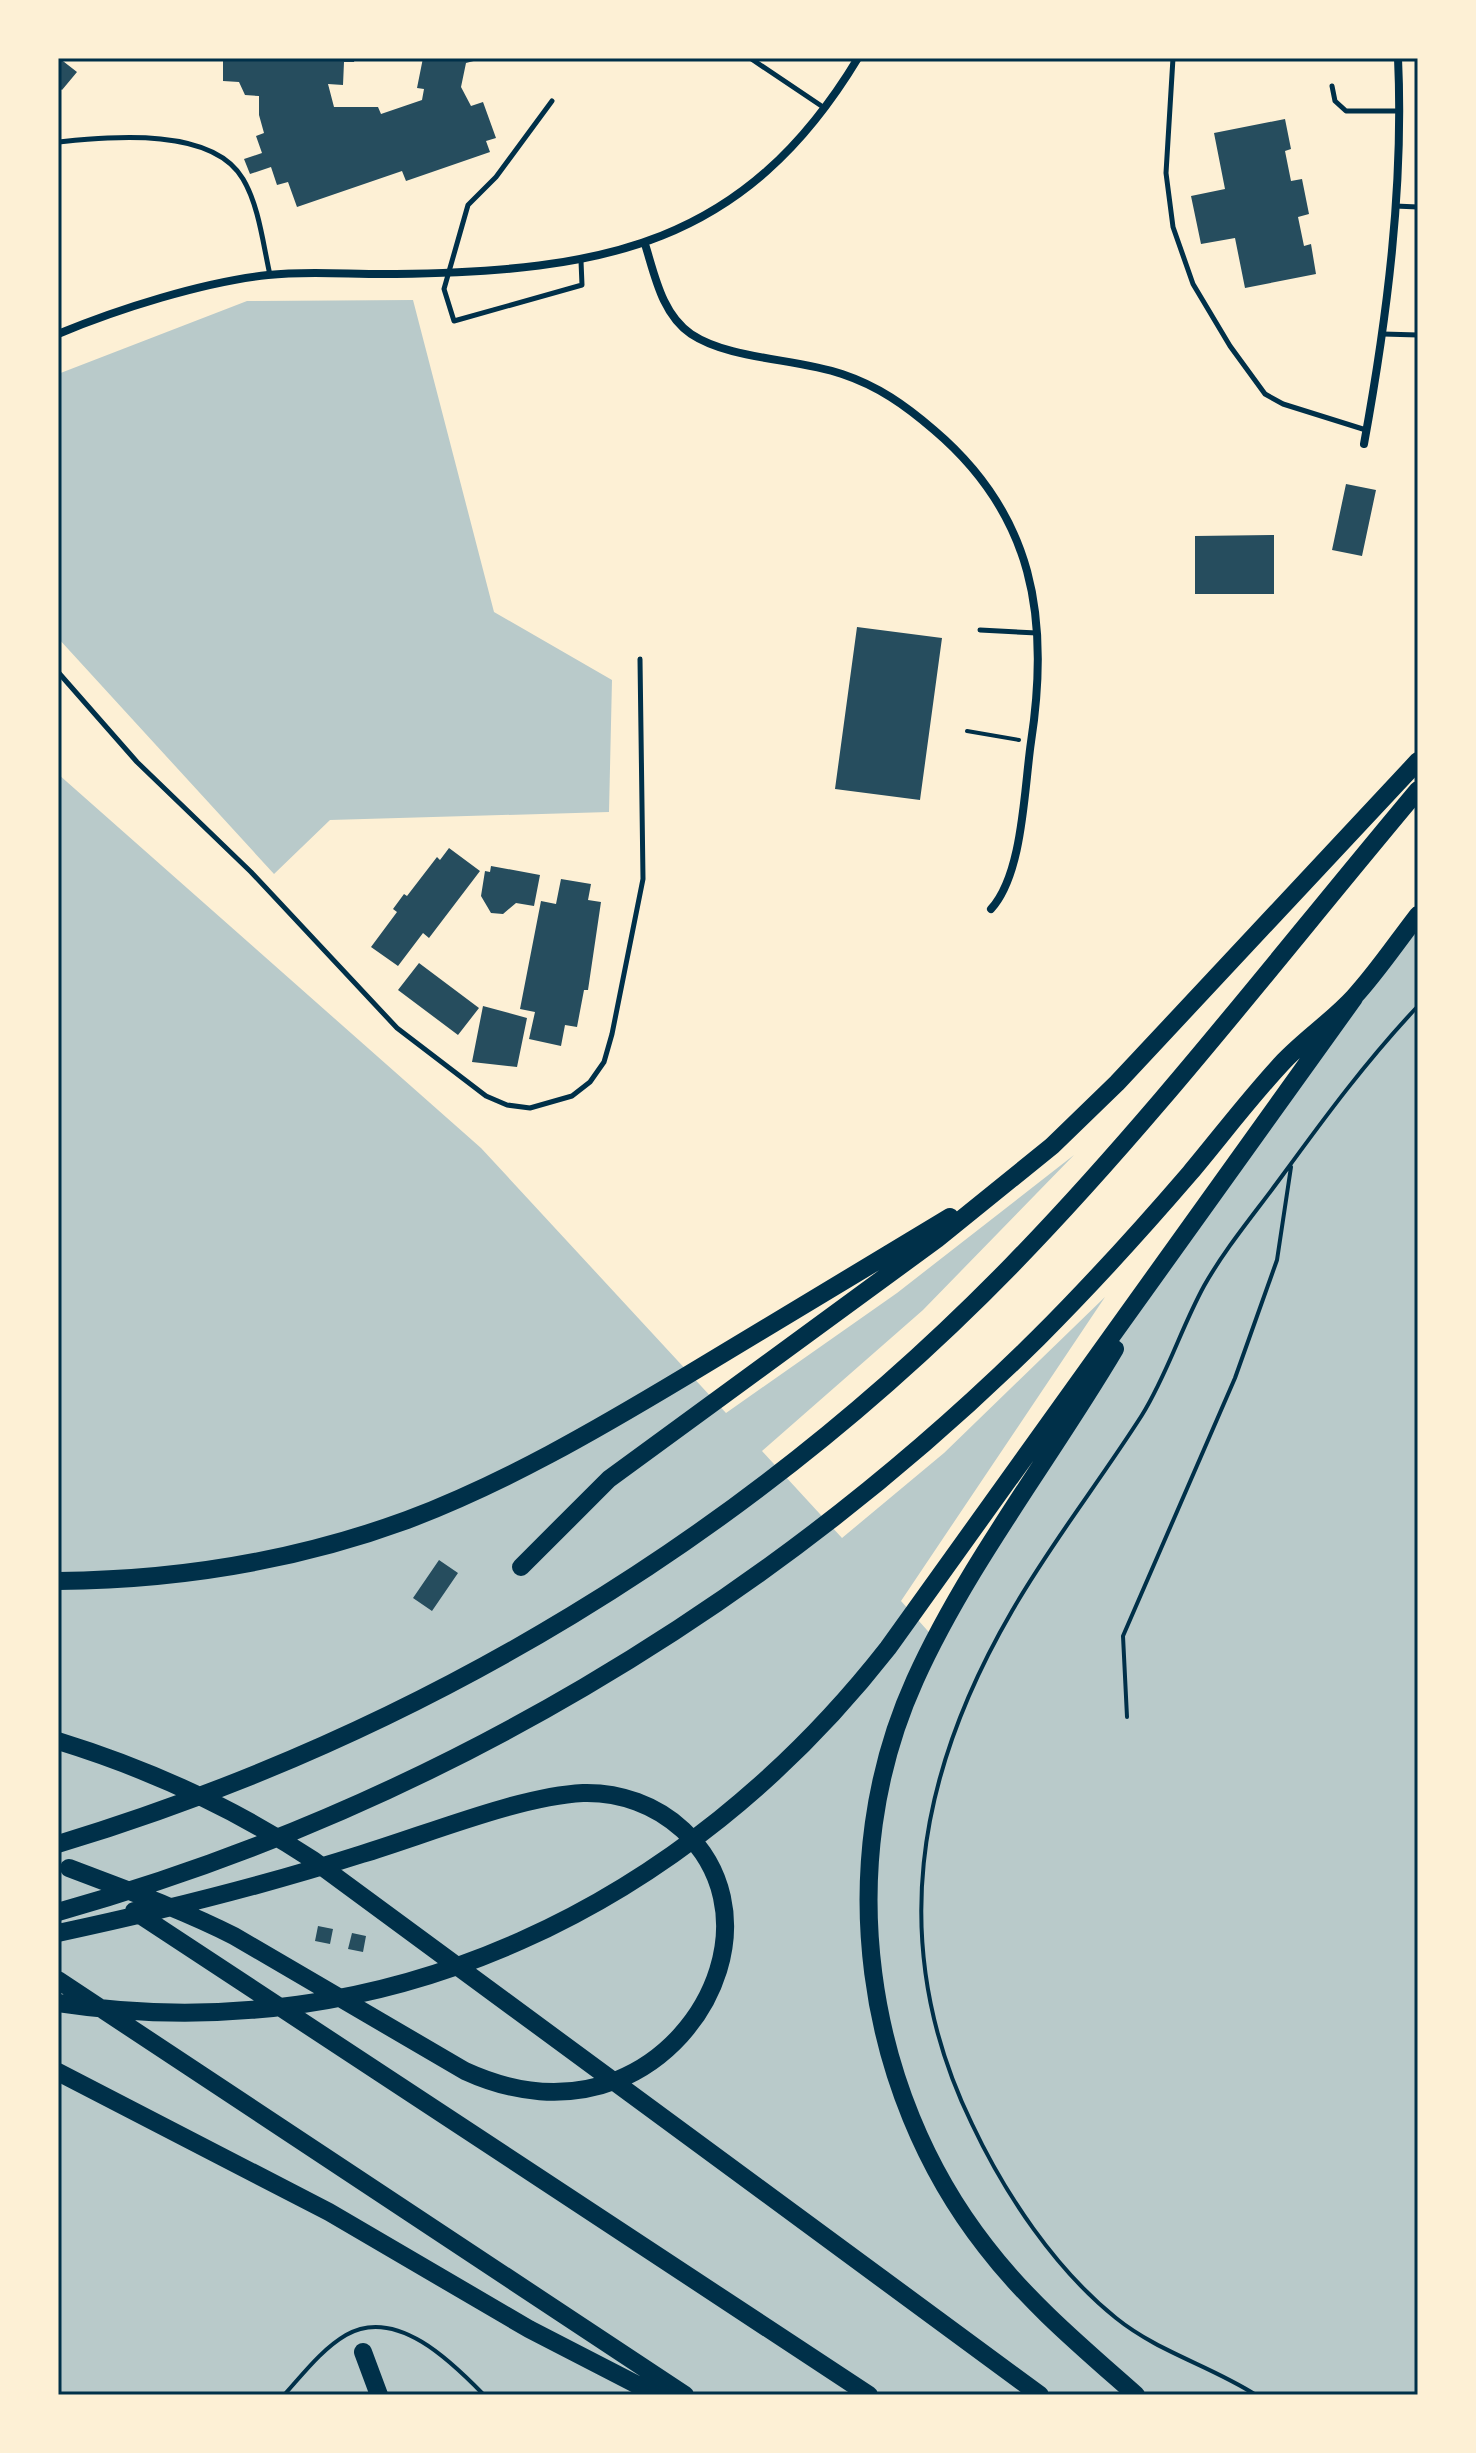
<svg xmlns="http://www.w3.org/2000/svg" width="1476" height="2453" font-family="'Fira Sans Condensed',sans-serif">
<rect width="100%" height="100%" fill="#fdf0d5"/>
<!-- green -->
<path fill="#b9caca" d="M413 300 494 612 612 680 609 812 330 820 274 874 58 638V374L247 301Z
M58 774 481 1148 726 1413 897 1293 1074 1155 923 1310 762 1451 842 1538 944 1453 1105 1297 901 1601 935 1639 1164 1267 1418 915V2395H58Z"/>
<!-- building -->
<path fill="#264d5e" d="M59 58 77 72 62 90 58 87Z
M223 58H355L354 62H344L343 85 328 84 334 107H378L381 114 422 100 424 89 417 88 423 58H485L466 63 461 87 471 106 483 102 496 138 486 141 490 152 406 181 402 171 297 207 288 182 277 185 271 167 250 174 244 159 262 153 256 136 264 133 259 115V96L245 95 239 82 223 81Z
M1285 119 1291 149 1285 151 1291 181 1302 179 1309 214 1298 217 1304 246 1311 244 1316 274 1245 288 1235 238 1201 244 1191 196 1225 189 1214 133Z
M1346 484 1376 490 1362 556 1332 550Z
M1274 535V594H1195V536Z
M857 627 942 638 920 800 835 789Z
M449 848 480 871 429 938 423 933 398 966 371 947 397 912 393 909 404 894 407 896 437 857 440 860Z
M491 866 540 875 534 906 516 903 503 914 491 913 481 896 485 871 490 872Z
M561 879 591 884 588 900 601 902 588 990H584L577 1027 565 1025 561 1046 529 1039 535 1012 520 1009 541 901 556 904Z
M419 963 479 1008 458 1035 398 990Z
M483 1006 527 1018 517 1067 472 1062Z
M439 1560 458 1573 432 1611 413 1598Z
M318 1926 333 1929 330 1944 315 1941Z
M352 1933 366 1936 363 1952 348 1949Z"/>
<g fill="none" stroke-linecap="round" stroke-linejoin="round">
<!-- path -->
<path stroke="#003049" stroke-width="4" d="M967 731 1019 740
M1127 1717 1123 1636 1235 1378 1277 1260 1291 1167
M284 2395C303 2374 322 2349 346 2335 396 2306 452 2362 484 2395
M1256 2395C1211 2366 1158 2352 1116 2318 1055 2269 1005 2194 972 2124 886 1947 916 1776 1012 1611 1051 1543 1100 1481 1142 1415 1167 1375 1181 1328 1204 1286 1226 1247 1255 1213 1282 1176 1325 1117 1367 1060 1418 1006"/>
<!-- service -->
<path stroke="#003049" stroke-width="5" d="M750 58 823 107
M1173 58 1166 173 1173 227 1193 284 1230 346 1265 394 1283 404 1366 430
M1332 86 1335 101 1346 111H1399
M552 101 496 177 468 205 444 289 454 321 582 285 581 261
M58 142C110 137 212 126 243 179 259 206 263 244 270 275
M1395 206 1418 207
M1383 334 1418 335
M980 630 1037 633
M58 672 137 762 251 872 397 1028 486 1096 507 1105 530 1108 572 1096 590 1082 604 1062 612 1034 643 879 640 659"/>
<!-- minor -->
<path stroke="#003049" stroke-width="8" d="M645 244C655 276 662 314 691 334 730 360 796 358 842 374 878 386 905 405 934 430 1034 515 1050 618 1031 742 1024 790 1023 874 991 909
M58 334C118 309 203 282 268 275 310 270 354 275 396 274 602 271 744 247 858 58
M1364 444C1387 318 1404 186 1398 58"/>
<!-- motorway -->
<path stroke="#003049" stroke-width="18" d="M1115 1349C1050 1459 967 1565 915 1680 832 1863 863 2090 986 2247 1029 2303 1083 2348 1136 2395
M521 1567 609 1479 937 1239 1052 1146 1117 1083 1418 761
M58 1581C177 1580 295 1561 407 1520 505 1483 596 1430 686 1376 774 1323 862 1270 950 1217
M58 1741C149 1769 234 1808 313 1860L1040 2395
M58 1844C421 1734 747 1537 1012 1265 1155 1118 1286 947 1418 790
M134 1911 869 2395
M58 1912C426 1809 766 1607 1038 1338 1091 1285 1141 1230 1190 1173 1221 1136 1251 1096 1284 1061 1306 1038 1333 1020 1354 997 1377 972 1397 942 1418 915
M58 1933C161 1911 262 1886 362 1854 425 1835 520 1796 583 1793 620 1792 656 1805 683 1830 767 1909 715 2041 617 2080 566 2100 513 2093 465 2071L234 1936C181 1909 124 1889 69 1868
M58 1980 685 2395
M58 2003C387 2053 687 1905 888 1648L1354 998
M58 2072 329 2212 529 2329 657 2395
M363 2352 379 2395"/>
</g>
<!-- border -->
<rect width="1476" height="2453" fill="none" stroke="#fdf0d5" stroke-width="120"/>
<rect x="60" y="60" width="1356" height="2333" fill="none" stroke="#003049" stroke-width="3"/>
</svg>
